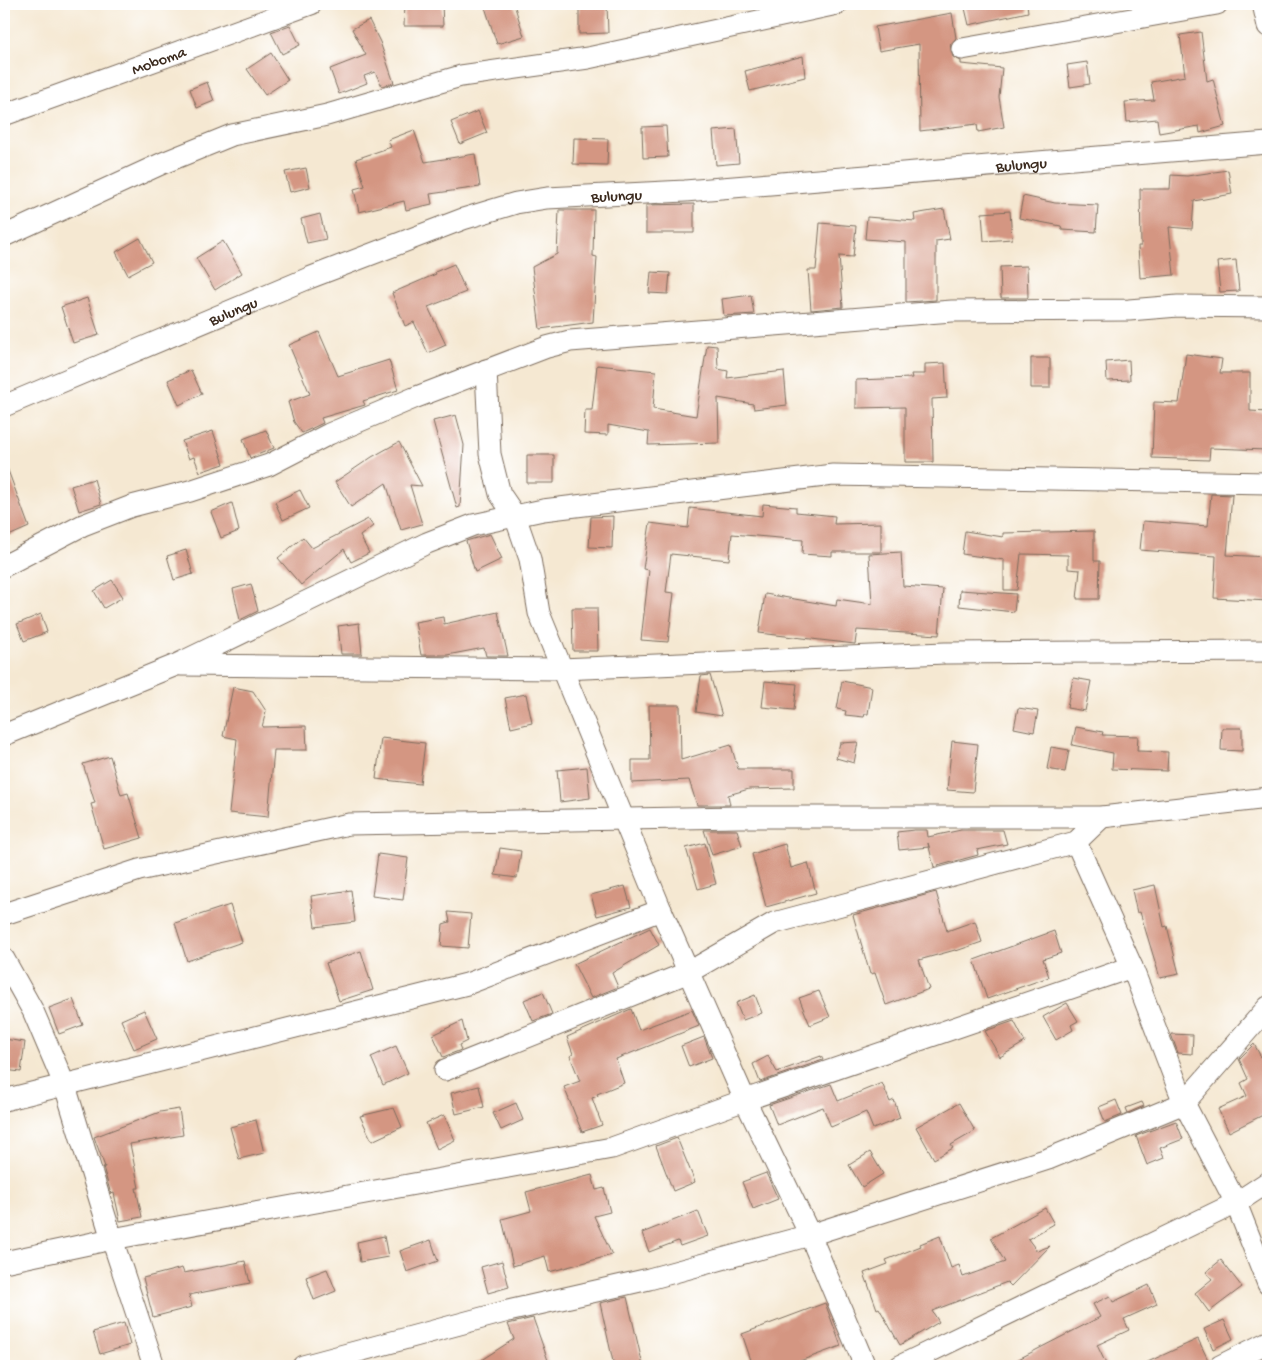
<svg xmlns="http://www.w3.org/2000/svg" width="1272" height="1370" font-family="'Gochi Hand',sans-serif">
<rect width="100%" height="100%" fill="#fff"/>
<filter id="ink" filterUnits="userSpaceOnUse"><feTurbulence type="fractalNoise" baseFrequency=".02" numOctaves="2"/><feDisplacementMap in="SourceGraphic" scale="10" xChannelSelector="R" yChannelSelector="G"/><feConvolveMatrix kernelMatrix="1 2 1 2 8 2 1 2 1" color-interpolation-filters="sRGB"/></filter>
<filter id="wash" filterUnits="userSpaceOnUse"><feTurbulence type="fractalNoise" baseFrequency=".0096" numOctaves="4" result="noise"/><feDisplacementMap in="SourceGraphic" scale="20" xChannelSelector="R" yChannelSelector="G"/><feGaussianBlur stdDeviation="1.12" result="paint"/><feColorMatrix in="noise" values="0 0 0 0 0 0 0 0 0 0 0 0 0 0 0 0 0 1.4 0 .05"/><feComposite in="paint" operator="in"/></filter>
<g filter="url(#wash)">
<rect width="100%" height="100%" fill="#f5e8d2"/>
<g id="blocks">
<!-- building -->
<path fill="#d49682" d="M405 4H442L443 26H404Z
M484 4H514L524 36 497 44Z
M579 4H607L608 33 579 34Z
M964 4H1027L1028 12 969 25Z
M952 13 956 38 950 45 953 57 961 61V64L1002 68 999 97 1004 127 978 132 977 124 920 131 919 44 879 51 875 27Z
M369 20 380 42 394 83 382 86 375 72 364 76 367 83 339 94 330 69 366 55 352 29Z
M290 25 300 45 282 54 271 32Z
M1201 32 1207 81 1213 79 1225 126 1200 133 1199 126 1159 133 1157 119 1127 122 1125 102 1154 100 1151 82 1185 76 1180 35Z
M271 53 288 80 265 95 247 69Z
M803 56 805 77 750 91 745 71Z
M1087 62 1090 84 1070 87 1067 65Z
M207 82 214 101 197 108 190 89Z
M478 111 487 133 460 144 451 122Z
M666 126 668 157 643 158 642 127Z
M736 129 739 163 716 165 713 131Z
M414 130 425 162 475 154 480 187 430 194 432 204 406 210 404 201 359 212 354 189 365 186 356 159 391 147 388 140Z
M574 138 608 139 607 165 573 164Z
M306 168 310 187 290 192 285 172Z
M1228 170 1232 194 1194 201 1192 229 1169 227 1174 275 1140 278 1138 246H1141L1140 189H1170L1171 175 1187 176Z
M1023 196 1055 203 1098 205 1096 232 1062 230 1061 226 1019 218Z
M694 204V233H646V205Z
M944 209 950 239 936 241V300L906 302V242L865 239 867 217 915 221 914 214Z
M559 210H594L593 256 597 257 593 322 540 329 532 267 557 254Z
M1010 211 1012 239 984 241 982 213Z
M320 214 326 239 307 243 301 219Z
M820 223 856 226 853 257 839 256 843 307 811 310 808 270H816Z
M140 238 152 262 128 275 116 252Z
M223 241 242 273 215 290 196 258Z
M1236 260 1239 291 1220 292 1217 262Z
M454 264 466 292 428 307 446 345 428 353 414 322 405 326 392 293 436 274 435 272Z
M1027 266 1028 298H1001L1000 267Z
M651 272 670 273 668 294 649 293Z
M751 295 754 314 724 316 722 299Z
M87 298 99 335 73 343 61 307Z
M319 332 338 376 389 360 398 390 363 401 365 405 321 418 323 423 302 433 294 422 288 402 310 394 289 345Z
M707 345 717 346 718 369 728 371 727 378 784 371 787 405 754 409 753 404 718 398 719 443 648 445 649 432 608 425V435L584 434 585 410H592L597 365 656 371 653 409 696 416Z
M1186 354 1222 359 1220 373H1250V411L1268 412 1267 450 1210 448 1209 460 1152 458 1154 402 1179 403Z
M1031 358H1050V388H1031Z
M1129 360 1130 380 1107 381 1106 362Z
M945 363 947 398 932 399 933 462H905V407L856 408V380L912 378 911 374H925V364Z
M191 370 202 394 179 405 168 380Z
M456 415 464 445 460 507 457 508 433 421Z
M266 430 274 448 250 458 243 439Z
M213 431 224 464 200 472 194 457 189 459 182 441Z
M399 442 422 486 410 485 422 524 401 530 386 483 351 507 335 482 372 457Z
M527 455H554V483H527Z
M4 465H6L29 527 4 538Z
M94 479 101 504 79 511 71 486Z
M300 490 309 508 283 520 275 502Z
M1211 494 1232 495 1227 555 1268 557V601L1214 598 1216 556 1140 550 1143 521 1208 526Z
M232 503 239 531 221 538 211 512Z
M763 504 796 507V512L835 516 834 524 881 523V552H832V556L802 554 803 540 732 534 729 560 671 554 666 592 674 593 668 642 641 640 649 570 643 569 650 523 688 528 690 508 762 516Z
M613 516 612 548 589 547 591 517Z
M368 519 373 526 360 536 369 553 351 562 344 549 301 585 278 558 303 537 312 548Z
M965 531 1003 537V533L1094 531V561H1100L1099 599H1077L1080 570 1068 569V555L1021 554 1017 590H1004V560L962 554Z
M490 534 502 559 475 572 466 541Z
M186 550 193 574 174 580 167 556Z
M901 552 903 586 943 589 939 635 857 630 855 644 759 633 765 594 836 606 837 599 872 604 869 554Z
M112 580 123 597 104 608 94 591Z
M251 584 258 611 240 620 233 589Z
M960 590 1016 594 1014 612 959 606Z
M572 608H597L598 651H573Z
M498 612 508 656H486L484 648 447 655H421L415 622 443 617 444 624Z
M41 614 47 632 24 641 17 624Z
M359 623 362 654H341L338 626Z
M710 675 722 716 696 712 701 676Z
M1073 678 1091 681 1085 711 1067 708Z
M765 681 797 684 794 710 762 707Z
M842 681 872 687 868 714H865L864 717 845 715 846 711 837 709Z
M233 687 253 691 266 711 262 727 306 726 307 750H274L268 817 229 813 237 739 223 736Z
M526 694 532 723 511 728 505 698Z
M649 705H680L681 760 731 745 738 769H794V788L749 789 728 795 730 805H697L689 780 632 783V760H650Z
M1018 708 1038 711 1034 732 1014 728Z
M1076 727 1103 732 1102 735 1138 736 1137 751 1168 752 1167 771 1112 769 1113 753 1072 745Z
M1222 728H1242V751L1221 750Z
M381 738 425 743 420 784 376 779Z
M952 741 978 744 973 792 947 790Z
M858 742 854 763 836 758 840 743Z
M1051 747 1069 750 1065 772 1047 769Z
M110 756 121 795 128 793 142 838 104 849 91 804 95 803 83 764Z
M587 767 590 798 560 802 557 770Z
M704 830H737L742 846 712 855Z
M914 830H927L928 837 961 830H1003L1007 844 977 850 978 855 934 867 928 843 929 847 899 850 897 832Z
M705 843 716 884 698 889 686 848Z
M785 844 791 868 808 863 816 893 766 907 752 854Z
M500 848 521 851 517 878 495 875Z
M378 854 408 858 403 900 372 896Z
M1155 885 1164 927 1167 926 1179 974 1160 978 1140 912 1137 913 1132 890Z
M625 886 631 907 597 916 591 895Z
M351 890 355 922 315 927 311 896Z
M936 892 947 931 975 921 982 942 956 951 955 950 919 960 929 989 886 1005 875 973 870 974 853 915Z
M230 905 242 942 187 961 175 923Z
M448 912 471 914 468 948 441 946 443 924 450 922Z
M650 928 659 945 612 973 618 987 591 998 574 964Z
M1054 931 1061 953 1043 959 1049 977 987 999 974 960Z
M361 951 373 990 339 1001 326 963Z
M819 991 830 1017 810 1025 799 998Z
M543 992 552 1014 533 1021 524 1000Z
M755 995 762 1013 743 1020 736 1003Z
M73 999 83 1025 59 1034 49 1008Z
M1067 1003 1078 1021 1071 1025 1073 1030 1056 1040 1043 1017Z
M631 1009 639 1030 692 1010 699 1026 616 1059 624 1083 597 1094 598 1096 592 1098 602 1125 582 1132 564 1087 580 1081 570 1056 573 1054 567 1037Z
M144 1010 157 1039 134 1049 121 1020Z
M462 1021 467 1041 459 1045 461 1050 443 1057 433 1035Z
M1014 1021 1025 1042 1000 1057 985 1031Z
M1171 1034 1193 1035 1192 1054 1178 1053Z
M704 1037 712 1058 689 1067 681 1046Z
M4 1039 25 1042 21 1072 4 1070Z
M1254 1044 1268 1070V1121L1265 1114 1229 1132 1218 1109 1247 1096 1241 1083 1248 1079 1239 1059Z
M396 1046 408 1073 383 1085 371 1057Z
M768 1056 777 1072 821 1056 823 1060 760 1082 753 1064Z
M882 1083 890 1102 894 1100 900 1118 873 1129 866 1112 831 1127 823 1107 777 1125 769 1105 831 1084 838 1101Z
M479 1086 484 1107 456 1114 451 1093Z
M1116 1100 1122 1115 1105 1122 1099 1107Z
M1142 1102 1144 1106 1128 1113 1126 1108Z
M516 1103 523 1120 501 1130 493 1113Z
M959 1103 975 1131 951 1145 953 1148 934 1159 916 1127Z
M394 1108 402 1127 372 1141 360 1116Z
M179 1109 183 1135 130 1144 139 1188H136L142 1217 120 1221 114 1193 111 1194 103 1167H105L94 1137 160 1112Z
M444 1115 455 1140 437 1149 426 1123Z
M256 1120 264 1153 239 1159 230 1127Z
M1176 1121 1183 1139 1160 1148 1164 1158 1147 1165 1136 1136Z
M677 1138 695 1182 673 1191 656 1146Z
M870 1152 883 1174 862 1187 849 1165Z
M766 1173 778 1199 753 1209 742 1182Z
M592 1175 596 1190 604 1188 610 1212 594 1216 612 1255 549 1272 545 1256 513 1266 502 1219 531 1211 526 1192Z
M1045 1208 1054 1224 1028 1239 1037 1251 1050 1246 1011 1286 1007 1282 932 1311 939 1322 900 1345 879 1308 877 1309 864 1273 888 1264 886 1260 921 1246 920 1244 940 1236 951 1268 959 1265 963 1277 1005 1262 991 1238Z
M698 1211 708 1236 680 1246 678 1241 649 1252 642 1233Z
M384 1236 388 1257 360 1262 357 1242Z
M431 1240 438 1261 407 1272 400 1251Z
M1221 1260 1242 1287 1209 1312 1195 1293 1212 1279 1206 1272Z
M245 1261 250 1283 189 1295 192 1307 153 1317 143 1278 182 1268 184 1273Z
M502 1261 509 1287 488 1293 481 1267Z
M327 1269 336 1291 314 1300 306 1277Z
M1149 1285 1157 1304 1124 1319 1129 1330 1097 1345 1107 1366H1005L1100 1317 1093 1304 1110 1296 1113 1302Z
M627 1297 643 1366H614L600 1303Z
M825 1303 841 1346 786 1366H753L742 1334Z
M533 1318 550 1366H472L514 1339 508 1324Z
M1224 1320 1233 1339 1213 1349 1204 1329Z
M124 1323 130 1345 100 1354 93 1332Z
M1198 1339 1209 1362 1208 1366H1139Z"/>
</g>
</g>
<g filter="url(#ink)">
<use href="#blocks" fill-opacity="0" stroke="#7c6c5d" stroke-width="1"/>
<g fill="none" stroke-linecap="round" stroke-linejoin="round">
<!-- minor casing -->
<g stroke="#7c6c5d" stroke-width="23">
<g id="minor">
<path d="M1263 4 1268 26"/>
<path d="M962 49 1217 4"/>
<path id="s1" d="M4 115 311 4"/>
<path d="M4 236 163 163 232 135 327 115 461 76 588 58 837 4"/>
<path d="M486 370 490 454 500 494 515 516 530 559 539 613 661 910 745 1100 810 1235 865 1366"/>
<path id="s2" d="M4 406 309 278 463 219 516 203 547 198 685 191 1268 143"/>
<path d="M4 566 83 525 132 506 190 491 269 465 329 434 414 398 547 347 570 341 952 311 1129 310 1178 306 1268 307"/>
<path d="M181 665 561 669 945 653 1268 651"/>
<path d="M4 735 176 665 427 543 473 525 543 510 833 475 1268 483"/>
<path d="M1076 842 1132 967 1184 1103 1236 1203 1268 1284"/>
<path d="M4 914 139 870 349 824 738 817H1102L1268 798"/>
<path d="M4 959 33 1011 65 1086 112 1239 154 1366"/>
<path d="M445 1070 689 972 774 923 1076 842 1102 817"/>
<path d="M4 1100 467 984 661 910"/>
<path d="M4 1262 112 1239 612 1148 745 1100 1132 967"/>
<path d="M303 1366 508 1311 649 1279 810 1235 1048 1159 1184 1103 1268 1007"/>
<path d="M900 1366 1236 1203 1268 1182"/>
<path d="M1220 1366 1268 1342"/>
</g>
</g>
<!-- minor -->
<use href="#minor" stroke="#fff" stroke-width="21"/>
</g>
</g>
<g text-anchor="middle" stroke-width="4" stroke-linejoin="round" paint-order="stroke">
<!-- street labels -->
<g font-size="16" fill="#3b2a1e" stroke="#fff">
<text dy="6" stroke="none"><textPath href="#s1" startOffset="164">Moboma</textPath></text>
<text dy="6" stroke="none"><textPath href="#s2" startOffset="1058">Bulungu</textPath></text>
<text dy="6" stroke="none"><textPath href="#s2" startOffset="652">Bulungu</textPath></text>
<text dy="6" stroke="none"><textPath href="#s2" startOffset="248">Bulungu</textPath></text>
</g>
</g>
<!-- margin -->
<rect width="1272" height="1370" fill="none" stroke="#fff" stroke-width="20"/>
</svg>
